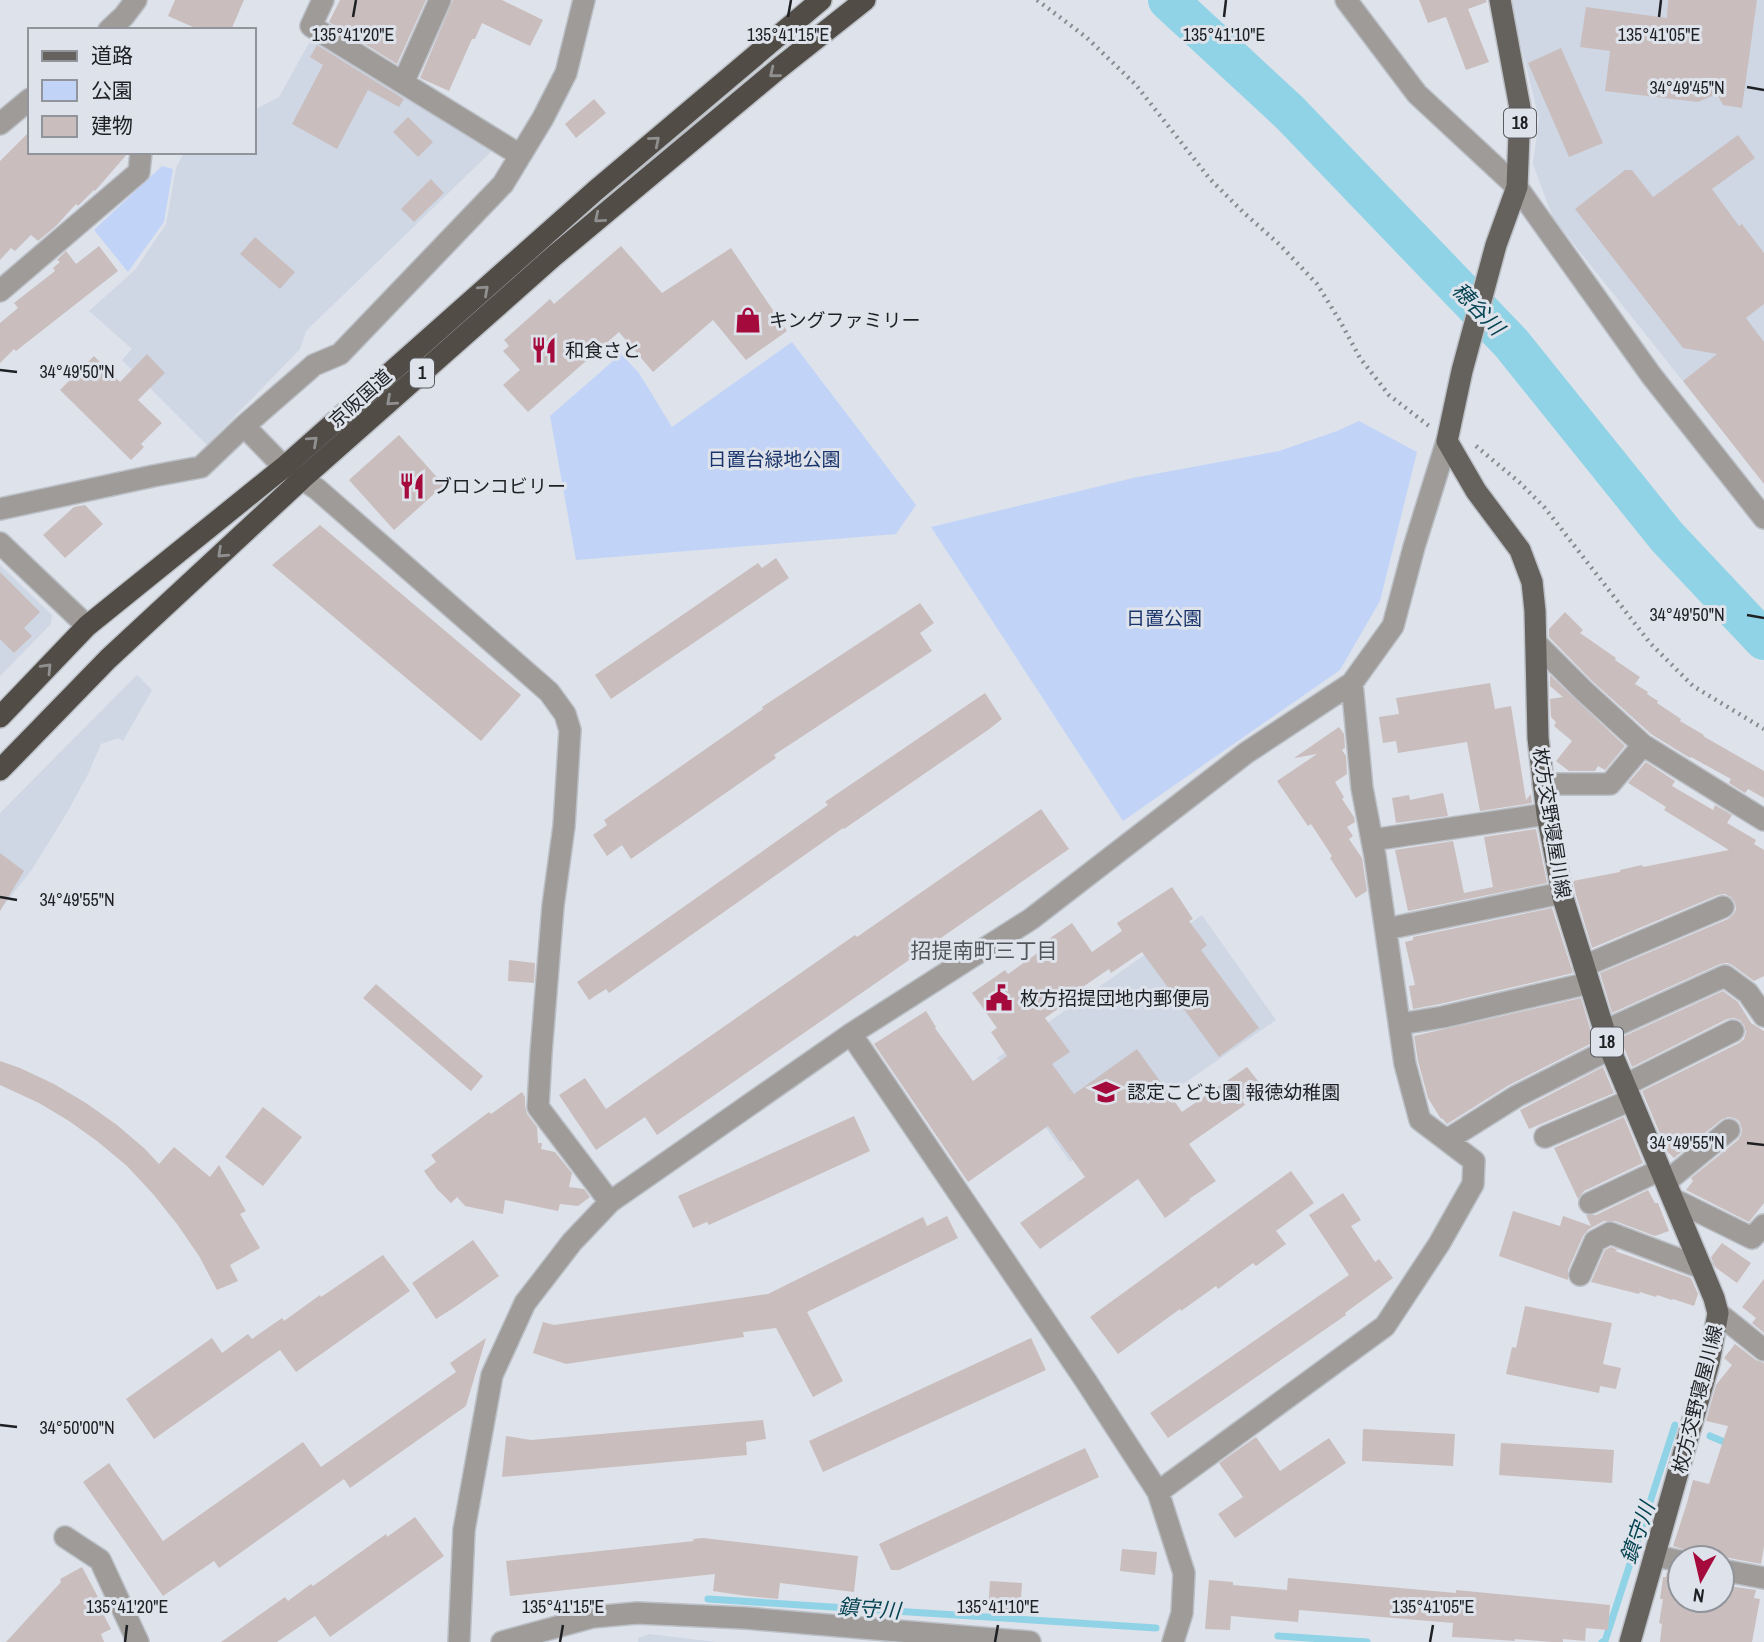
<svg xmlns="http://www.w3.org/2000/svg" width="1764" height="1642" font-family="'Archivo Narrow','Noto Sans JP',sans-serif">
<rect width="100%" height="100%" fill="#dee2ea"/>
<!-- built -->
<path fill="#cfd7e5" d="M1510 0H1764V483L1553 218 1533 164 1539 119Z
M313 36 496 147 306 331 300 349 207 445 122 360 132 349 89 311 135 270 166 224 176 168 184 152H254V110L279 97Z
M0 565 52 615 51 624 0 676Z
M137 675 152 690 123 741 118 738 101 744 88 774 68 811 31 871 0 910V813Z
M1202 915 1276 1020 1070 1162 997 1058Z
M649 1634 716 1642H638V1638Z"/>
<!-- green -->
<path fill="#c1d4f8" d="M162 166 173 169 164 222 128 272 94 230Z
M792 342 916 505 896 534 576 560 550 416 621 354 639 373 672 427Z
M1359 421 1417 452 1380 601 1340 670 1123 821 931 527 1133 478 1279 451 1337 431Z"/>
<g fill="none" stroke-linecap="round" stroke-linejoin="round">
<!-- stream -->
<path stroke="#90d3e6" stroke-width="7" d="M1710 1436 1729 1444
M708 1599 1156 1628
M1278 1636 1367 1642
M1602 1642 1605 1641 1675 1425"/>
<!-- river -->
<path stroke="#90d3e6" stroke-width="40" d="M1168 0 1290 113 1511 343 1667 537 1764 640"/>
</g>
<!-- building -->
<path fill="#c9bebd" d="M175 0H244L231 30H200L168 16Z
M340 0H426L397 64 329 22Z
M453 0H502L543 20 530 46 482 23 475 39H472L449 91 420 78Z
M1419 0H1486L1487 2 1468 9 1489 62 1466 70 1446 17 1428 23Z
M1668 0H1757L1742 108 1723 105 1717 94 1698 102 1605 91 1610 51 1580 47 1586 7 1667 18Z
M317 45 404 99 399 107 368 90 337 149 292 124 323 65 310 57Z
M1561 48 1603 143 1569 157 1528 63Z
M594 99 606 113 576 138 565 124Z
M408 117 433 142 418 157 393 132Z
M30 131V152L128 153 95 191 94 190 78 206 76 204 56 226 38 241 31 235 15 251 11 248 0 260V161Z
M1738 135 1755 158 1712 189 1739 226 1742 224 1764 253V304L1746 318 1764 342V484L1683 381 1717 354 1683 348 1575 209 1625 170H1632L1653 197Z
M431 179 444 193 414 222 401 209Z
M255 237 295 272 280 289 240 254Z
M99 246 118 271 16 351 14 349 0 363V323L18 308 14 303 55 271 53 268 60 262 57 260 66 251 76 264Z
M621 246 662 293 731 248 787 331 746 360 713 320 653 372 619 332 528 412 503 385 520 370 503 351 509 346 504 340 550 299 554 304Z
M147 354 165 373 138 400 162 423 141 444 144 447 131 460 60 390 94 356 120 382Z
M399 435 444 485 394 530 349 480Z
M85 505 103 524 65 558 43 535 74 507Z
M320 525 521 695 481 741 272 565Z
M776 558 789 578 611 699 595 675 758 563 762 568Z
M0 572 40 612 24 628 32 636 14 653 0 639Z
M920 603 934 623 920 633 932 651 774 755 776 758 631 859 622 845 607 856 593 835 607 825 604 820 763 709 762 707Z
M1565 612 1583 630 1580 633 1616 658 1615 660 1640 677 1635 684 1648 692 1647 694 1658 701 1657 703 1681 719 1680 721 1704 735 1703 736 1764 771V798L1748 789 1745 793 1729 783 1731 779 1691 757 1690 758 1651 734 1592 681 1549 637V629Z
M1550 675 1625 746 1605 770 1598 766 1595 771H1569L1556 761 1572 741 1554 726 1556 722 1551 717 1550 699 1563 697 1550 686Z
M1490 683 1495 709 1511 706 1526 800 1531 794 1532 803 1480 811 1467 742 1398 753 1396 741 1383 743 1379 717 1399 714 1396 698Z
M985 693 1002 719 988 730 844 829 843 828 609 993 606 989 589 1000 577 982 828 805 825 802Z
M1339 727 1344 734 1345 748 1342 750 1346 756 1347 774 1335 782 1344 797 1342 799 1354 817 1355 822 1347 827 1353 836 1349 839 1362 858 1367 891 1356 898 1330 858 1332 856 1311 824 1308 826 1277 781 1317 754 1294 758Z
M1646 762 1675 781 1672 786 1713 810 1715 805 1732 815 1727 823 1756 840 1754 844 1764 850V976L1754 981 1732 965 1727 963 1720 964 1612 1013 1600 973 1728 919 1733 915 1736 909 1735 903 1731 897 1725 894 1718 895 1592 948 1576 895 1573 881 1620 872V870L1642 865 1643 867 1729 850 1664 810 1666 807 1628 783Z
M1443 793 1448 816 1396 823 1392 798 1409 795 1410 800Z
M1041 809 1069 849 657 1135 645 1117 596 1150 559 1095 585 1078 606 1109 855 935 857 937Z
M1536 829 1547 883 1408 911 1395 850 1453 841 1464 893 1493 887 1484 837Z
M0 853 24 871 0 911Z
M1172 887 1193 919 1189 921 1207 945 1201 950 1259 1028 1219 1057 1142 952 1111 973 1109 969 1071 995 1073 998 1045 1018 1070 1052 1052 1064 1074 1094 1137 1049 1182 1112 1247 1067 1262 1086 1242 1100 1245 1105 1189 1144 1216 1181 1189 1199 1190 1200 1165 1218 1138 1179 1040 1249 1020 1223 1085 1177 1048 1126 968 1182 874 1044 926 1011 936 1027 935 1028 973 1081 1007 1056 991 1032 997 1028 972 993 1005 970 1008 974 1049 945 1046 941 1072 923 1092 952 1122 931 1117 923Z
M1552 908 1573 973 1440 1004 1413 1009 1409 986 1415 985 1405 942 1413 940V937Z
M509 960 535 963 534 983 508 981Z
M376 984 483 1076 471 1091 363 998Z
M1723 991 1738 1002 1751 1023 1764 1031V1203L1749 1222 1686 1190 1693 1181 1691 1178 1738 1140 1741 1135 1742 1129 1739 1121 1734 1118 1728 1117 1721 1120 1674 1158 1669 1153H1668L1642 1091 1739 1043 1744 1039 1746 1032 1744 1025 1740 1020 1734 1018 1727 1019 1632 1067 1620 1038Z
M1581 998 1594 1042 1509 1085 1447 1124 1442 1118 1441 1119 1428 1098 1418 1061 1414 1036Z
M0 1061 20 1068 54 1084 86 1103 117 1125 145 1149 159 1164 174 1147 210 1177 219 1165 246 1211 240 1214 260 1248 230 1265 238 1281 217 1290 199 1256 177 1224 153 1194 127 1166 97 1141 69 1121 39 1103 0 1085Z
M1603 1067 1614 1093 1529 1129 1520 1110Z
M522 1092 525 1097V1106L527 1114 537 1127 538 1143H542L541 1149 555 1152 572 1173 569 1187 584 1189 590 1197 578 1206 560 1204 558 1211 505 1200 503 1214 465 1206 457 1197 451 1203 437 1189 424 1171 436 1162 431 1155 489 1112 491 1114Z
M263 1107 302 1137 263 1186 225 1157Z
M854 1116 870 1151 709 1225 707 1222 693 1228 678 1196Z
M1624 1117 1643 1163 1584 1191 1578 1199 1554 1148Z
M1291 1171 1314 1203 1276 1231 1286 1244 1256 1266 1253 1263 1218 1289 1216 1286 1181 1311 1180 1309 1118 1354 1090 1317Z
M1648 1190 1655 1203H1658L1669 1231 1655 1236 1615 1221H1604L1589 1229 1583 1236 1568 1270V1280L1499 1256 1513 1211 1560 1226 1563 1216 1591 1226 1586 1215H1596Z
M1343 1193 1361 1220 1351 1226 1375 1262 1379 1259 1393 1278 1345 1313 1346 1315 1168 1438 1150 1413 1349 1275 1309 1215Z
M947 1216 958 1238 807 1312 843 1381 813 1397 776 1328 743 1332 744 1337 566 1364 533 1353 543 1322 554 1325 768 1294 923 1217 927 1226Z
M473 1240 499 1276 458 1305 436 1319 412 1283Z
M1722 1243 1751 1263 1737 1283 1715 1267 1711 1257Z
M1611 1247 1618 1250 1615 1251 1691 1278 1698 1294 1694 1306 1673 1299 1672 1300 1657 1295 1656 1297 1640 1292 1639 1294 1591 1282 1605 1250Z
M383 1255 410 1291 296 1372 280 1350 154 1439 126 1399 212 1338 222 1353 248 1334 252 1339 282 1318 284 1321 320 1295 321 1297Z
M1764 1279V1333L1752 1323 1756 1318 1742 1307Z
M1525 1306 1612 1323 1603 1364 1621 1368 1616 1389 1600 1386 1599 1393 1506 1374 1512 1347 1516 1348Z
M486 1338 466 1406 350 1488 344 1479 219 1568 214 1561 163 1596 83 1482 109 1463 163 1541 303 1442 321 1467 456 1372 450 1363Z
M1031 1338 1046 1370 823 1472 809 1441Z
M1735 1344 1756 1360 1764 1363V1546L1761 1564 1724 1557 1710 1558 1673 1546 1687 1503 1693 1480 1709 1484 1728 1426 1706 1421 1716 1385 1732 1365 1724 1358Z
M763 1420 766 1439 746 1442 747 1455 502 1477 506 1436 531 1440Z
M1363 1429 1455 1434 1453 1466 1362 1461Z
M1256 1437 1280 1471 1329 1438 1346 1463 1235 1538 1218 1514 1243 1497 1219 1463Z
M1501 1443 1614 1450 1612 1483 1499 1475Z
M1085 1448 1099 1477 899 1570H891L879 1544Z
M415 1517 444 1556 330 1637 315 1616 277 1642H221L285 1597 288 1601 311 1584 313 1586 386 1534 387 1537Z
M703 1538 858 1556 854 1592 780 1583 778 1599 747 1596 713 1591 715 1574 510 1596 506 1561 694 1541 693 1539Z
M1122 1549 1157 1552 1155 1575 1120 1571Z
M82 1567 99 1599 96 1600 111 1629 101 1634 104 1642H6L61 1582 60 1579Z
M1667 1572 1680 1574V1600H1722V1585L1756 1590 1754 1598 1760 1599 1752 1642H1660L1662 1624 1659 1623 1663 1599H1660L1663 1577H1666Z
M1288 1578 1456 1593V1590L1610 1605 1608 1630 1586 1628 1585 1641 1563 1639V1642H1552L1515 1639V1641L1471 1638 1452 1637 1453 1623 1299 1610 1298 1622 1231 1616 1230 1630 1205 1629 1209 1580 1233 1582V1585L1287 1590Z
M990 1581 1022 1583 1020 1615 988 1612Z"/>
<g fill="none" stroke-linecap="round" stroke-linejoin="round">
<!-- minor casing -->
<g stroke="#bbbfc6" stroke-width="24">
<path id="minor" d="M323 0 311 26 520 155
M1346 0 1417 94 1517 187 1651 375 1764 518
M109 30 124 16 136 0
M403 83 440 0
M0 124 30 99
M0 291 139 172 141 152
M244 426 284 467 317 489 549 692 565 714 570 730 564 826 553 906 541 1053 538 1107 610 1202
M0 509 153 476 201 467 244 426 314 365 340 354 503 184 543 118 566 73 584 0
M0 543 87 626
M1536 643 1583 690 1643 745
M1543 784H1610L1643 745 1764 820
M1372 840 1547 814
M1386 929 1562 893
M1584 966 1723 907
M1400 1024 1443 1017 1589 983
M1604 1031 1725 976 1748 993 1764 1016
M851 1034 1086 1381 1158 1492 1184 1573 1182 1613 1173 1642
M1625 1085 1733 1031
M1545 1137 1631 1100
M1447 1140 1517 1096 1610 1049
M1666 1182 1729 1130
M1673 1199 1752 1238 1764 1225
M1590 1203 1660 1170
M1580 1275 1595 1241 1610 1233 1702 1268
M1718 1313 1764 1350
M1158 1492 1385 1326 1439 1244 1473 1184 1474 1161 1420 1120 1405 1064 1375 856 1362 788 1352 683
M65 1537 100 1560 138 1642
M1655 1556 1680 1561
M1722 1570 1764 1578
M459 1642 464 1530 492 1375 525 1303 572 1242 610 1202 851 1034 1031 919 1246 753 1352 683 1393 626 1414 547 1447 441
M502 1642 593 1617 637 1613 745 1618 1030 1642"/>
</g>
<!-- major casing -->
<g stroke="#bbbfc6" stroke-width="24">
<path id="major" d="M1500 0 1520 108 1517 187 1496 245 1462 371 1447 441 1476 491 1520 550 1532 582 1535 611 1538 738 1547 814 1563 898 1610 1049 1714 1298 1718 1313 1709 1363 1630 1642"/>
</g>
<!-- highway casing -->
<g stroke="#bbbfc6" stroke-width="24">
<path id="highway" d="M0 717 87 626 284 467 595 191 821 0
M0 770 108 659 302 479 554 256 778 69 865 0"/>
</g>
<!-- path -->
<path stroke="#888b91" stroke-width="4.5" stroke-dasharray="2 5" stroke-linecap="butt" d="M1037 0 1086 37 1136 85 1210 179 1243 212 1280 245 1317 284 1340 321 1360 358 1389 395 1429 426
M1476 446 1519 482 1545 508 1650 643 1693 686 1764 729"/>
<!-- minor -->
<use href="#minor" stroke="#9e9b98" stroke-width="21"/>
<!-- major -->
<use href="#major" stroke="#65615c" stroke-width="21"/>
<!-- highway -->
<use href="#highway" stroke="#514d46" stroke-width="21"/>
</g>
<!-- one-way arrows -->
<defs><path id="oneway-chevron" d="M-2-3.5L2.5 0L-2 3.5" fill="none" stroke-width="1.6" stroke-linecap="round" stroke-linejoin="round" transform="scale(1.75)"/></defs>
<g stroke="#909090">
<use href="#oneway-chevron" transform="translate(774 73) rotate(141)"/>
<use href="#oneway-chevron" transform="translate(655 141) rotate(-40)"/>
<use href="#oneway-chevron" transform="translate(599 218) rotate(140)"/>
<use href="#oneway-chevron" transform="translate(484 290) rotate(-42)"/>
<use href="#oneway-chevron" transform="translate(391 401) rotate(138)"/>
<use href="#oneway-chevron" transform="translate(313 441) rotate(-42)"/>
<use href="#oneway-chevron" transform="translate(222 553) rotate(137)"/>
<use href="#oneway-chevron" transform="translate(47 668) rotate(-46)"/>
</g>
<!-- ticks -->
<path fill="none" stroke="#1e2023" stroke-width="2.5" d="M353 17 356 0M788 17 791 0M1224 17 1226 0M1659 17 1661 0M1747 87 1764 90M0 370 17 372M1747 615 1764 618M0 897 17 900M1747 1143 1764 1145M0 1425 17 1427M125 1642 127 1625M560 1642 563 1625M995 1642 998 1625M1430 1642 1433 1625"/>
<!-- icons -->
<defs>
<g id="shop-bare" transform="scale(2.1)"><path d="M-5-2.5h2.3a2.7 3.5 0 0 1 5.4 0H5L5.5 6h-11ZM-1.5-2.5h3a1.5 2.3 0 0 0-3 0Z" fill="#a50a3c" stroke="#dee2ea" stroke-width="2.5" paint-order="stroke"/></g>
<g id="restaurant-bare" transform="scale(2.1)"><path d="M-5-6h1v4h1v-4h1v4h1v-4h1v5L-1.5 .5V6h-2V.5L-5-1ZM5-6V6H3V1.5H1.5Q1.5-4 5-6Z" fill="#a50a3c" stroke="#dee2ea" stroke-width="2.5" paint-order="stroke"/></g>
<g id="civic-bare" transform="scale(2.1)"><path d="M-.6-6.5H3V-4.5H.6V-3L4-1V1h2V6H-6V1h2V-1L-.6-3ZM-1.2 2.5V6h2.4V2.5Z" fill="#a50a3c" stroke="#dee2ea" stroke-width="2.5" paint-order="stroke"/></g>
<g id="school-bare" transform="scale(2.1)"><path d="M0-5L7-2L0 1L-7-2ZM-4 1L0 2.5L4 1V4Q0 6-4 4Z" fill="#a50a3c" stroke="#dee2ea" stroke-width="2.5" paint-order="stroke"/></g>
</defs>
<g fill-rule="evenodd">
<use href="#shop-bare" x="748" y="320"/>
<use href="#restaurant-bare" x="544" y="350"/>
<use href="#restaurant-bare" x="412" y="486"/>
<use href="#civic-bare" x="999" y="998"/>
<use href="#school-bare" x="1106" y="1092"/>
</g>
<g text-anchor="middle" stroke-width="6" stroke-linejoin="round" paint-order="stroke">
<!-- shield labels -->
<g fill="#dee2ea" stroke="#585a5f" stroke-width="2">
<rect x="1504" y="108.5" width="32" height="29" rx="5"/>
<rect x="410" y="358.5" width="24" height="29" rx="5"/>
<rect x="1591" y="1027.5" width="32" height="29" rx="5"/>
</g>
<g font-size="18" font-weight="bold" fill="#1e2023">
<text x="1520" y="129">18</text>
<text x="422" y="379">1</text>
<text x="1607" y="1048">18</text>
</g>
<!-- poi labels -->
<g font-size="19" fill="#1e2023" stroke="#dee2ea" text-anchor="start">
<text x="769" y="327">キングファミリー</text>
<text x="565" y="357">和食さと</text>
<text x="433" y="493">ブロンコビリー</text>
<text x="1020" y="1005">枚方招提団地内郵便局</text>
<text x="1127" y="1099">認定こども園 報徳幼稚園</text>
</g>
<!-- street labels -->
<g font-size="19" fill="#1e2023" stroke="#dee2ea">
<text transform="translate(360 398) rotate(-42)" y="7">京阪国道</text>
<text transform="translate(1552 823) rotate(81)" y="7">枚方交野寝屋川線</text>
<text transform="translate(1697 1399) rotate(-76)" y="7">枚方交野寝屋川線</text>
</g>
<!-- park labels -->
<g font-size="19" fill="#1a356c" stroke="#dee2ea">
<text x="774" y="466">日置台緑地公園</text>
<text x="1164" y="625">日置公園</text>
</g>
<!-- water labels -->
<g font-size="21" font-style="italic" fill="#044351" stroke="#dee2ea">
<text transform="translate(1478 309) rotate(46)" y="7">穂谷川</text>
<text transform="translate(1638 1533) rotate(-71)" y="7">鎮守川</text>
<text transform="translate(869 1609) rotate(4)" y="7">鎮守川</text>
</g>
<!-- neighbourhood labels -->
<g font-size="21" fill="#52565c" stroke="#dee2ea">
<text x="984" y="958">招提南町三丁目</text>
</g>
</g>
<g font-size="18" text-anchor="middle" fill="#1e2023" stroke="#dee2ea" stroke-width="6" stroke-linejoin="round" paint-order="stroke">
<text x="353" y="41">135°41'20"E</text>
<text x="788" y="41">135°41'15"E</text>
<text x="1224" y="41">135°41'10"E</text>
<text x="1659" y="41">135°41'05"E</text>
<text x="1687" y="94">34°49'45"N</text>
<text x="77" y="378">34°49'50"N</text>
<text x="1687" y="621">34°49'50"N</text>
<text x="77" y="906">34°49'55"N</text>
<text x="1687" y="1149">34°49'55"N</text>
<text x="77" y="1434">34°50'00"N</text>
<text x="127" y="1613">135°41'20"E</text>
<text x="563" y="1613">135°41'15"E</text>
<text x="998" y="1613">135°41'10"E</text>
<text x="1433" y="1613">135°41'05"E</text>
</g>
<!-- legend -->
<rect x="28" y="28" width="228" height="126" fill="#dee2ea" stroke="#91949a" stroke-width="2"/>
<rect x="42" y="51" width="35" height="10" fill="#65615c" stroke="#91949a" stroke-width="2"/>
<text x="91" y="63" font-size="21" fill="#1e2023">道路</text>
<rect x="42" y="80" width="35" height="21" fill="#c1d4f8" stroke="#91949a" stroke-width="2"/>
<text x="91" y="98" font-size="21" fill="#1e2023">公園</text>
<rect x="42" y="116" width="35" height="21" fill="#c9bebd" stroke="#91949a" stroke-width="2"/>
<text x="91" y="133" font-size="21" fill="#1e2023">建物</text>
<!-- north arrow -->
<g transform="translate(1701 1579) rotate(188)"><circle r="33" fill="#dee2ea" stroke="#91949a" stroke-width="2"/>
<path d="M0-5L12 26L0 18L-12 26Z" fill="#a50a3c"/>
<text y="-10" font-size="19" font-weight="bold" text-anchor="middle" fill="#1e2023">N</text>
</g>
</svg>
